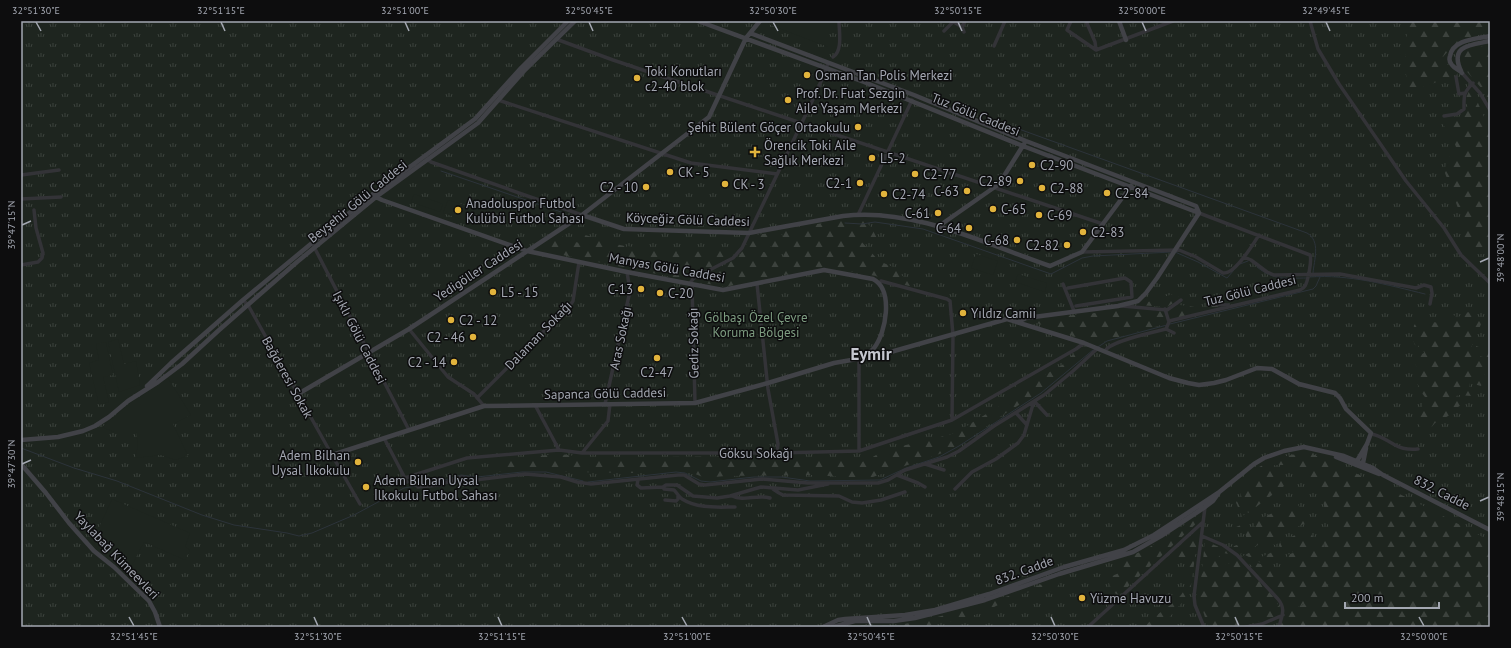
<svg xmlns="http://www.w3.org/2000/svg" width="1511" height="648" font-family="'PT Sans',sans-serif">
<defs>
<pattern id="grass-tufts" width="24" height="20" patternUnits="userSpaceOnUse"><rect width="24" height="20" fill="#1e251f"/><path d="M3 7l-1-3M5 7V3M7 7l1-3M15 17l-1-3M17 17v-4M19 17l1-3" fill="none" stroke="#3c423d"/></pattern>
<pattern id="forest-firs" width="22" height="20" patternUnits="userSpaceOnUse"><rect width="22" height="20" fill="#1e251f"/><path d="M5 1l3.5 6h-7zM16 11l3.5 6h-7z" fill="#3c423d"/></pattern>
</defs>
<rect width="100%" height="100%" fill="#121113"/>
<!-- grass -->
<path fill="url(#grass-tufts)" d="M21 21H1490V627H21Z"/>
<!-- forest -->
<path fill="url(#forest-firs)" d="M1410 21H1490V33C1463 38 1461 37 1442 58 1445 64 1454 69 1458 74L1418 89 1408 87C1404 68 1404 39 1410 21Z
M1490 45V104L1483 90 1462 66C1461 60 1462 55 1466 50Z
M1470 89C1477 97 1484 119 1490 130V252L1484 254H1473L1463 246 1465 227 1445 173 1446 162 1456 147 1452 136 1441 122 1462 116 1466 110 1468 105 1466 98Z
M853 218 860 219V221H862V219L871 227 880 244 859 239 879 261 893 267 914 287 882 280 876 276 825 267 784 275 782 230Z
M572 228 582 234 595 238 594 240 596 241 597 239 612 243V246H614L615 244 625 246V248L627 249V246L638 248V251H640V248L650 249V252H651L652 249 663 250 664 253H665L666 251H677V253L678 254 679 251 690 252 691 254H692V252L705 251V254H707V251H733L737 242 742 243 732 256 687 280 558 254V252H554V254L550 253 551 250H548L546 252 547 249 542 248 541 251 538 249 563 231V237L560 238 562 239 580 243 581 239 570 233Z
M781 231 782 254 779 253 778 247 758 246V249L745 247 751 236Z
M745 249 782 255 783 275 754 281V279H752V281L725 287 694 281 734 260Z
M1173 294 1181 298 1167 307 1138 305Z
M1181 302 1180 305 1209 309V305L1223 307 1169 320 1167 311H1169Z
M1138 309 1164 311 1168 323 1106 341 1098 345 1037 323 1039 320 1074 315Z
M1468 312 1483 319 1479 329 1475 334 1471 349 1475 352 1476 346 1490 351V359L1480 356V357L1484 360V365L1482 369 1485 375 1481 382 1482 384 1481 386 1470 383 1469 388 1473 393 1471 396 1459 395 1456 396 1458 401H1465V403L1458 407 1452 408 1450 415 1435 423 1429 430C1414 427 1419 423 1421 412 1423 404 1421 404 1429 399L1425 397 1421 392 1420 388 1415 380 1416 374H1412L1411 372 1416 369 1417 367 1415 364 1417 356 1424 353V352L1419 351V346L1415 345 1413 340 1414 325 1419 322 1428 325 1432 322 1442 323 1454 315 1456 317 1463 316Z
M1085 348 1092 349 1093 352 1086 356 1085 358 1083 359 1081 358 1073 366 1041 391 1001 416 963 443 945 452 870 478 828 476 824 474 813 475 725 476 705 478 693 473 690 467 645 468 633 473 572 472 524 469 497 472 495 471 494 468 496 464 505 459 559 454 584 457H653L802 456 803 459H830L859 463 871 458 888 448H893L949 435 960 430 1006 402 1041 377 1069 361 1071 356Z
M1310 453C1372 479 1431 509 1490 541V627H1279L1283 615 1320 596 1327 588 1330 580 1324 542 1329 528 1321 492 1296 465H1276L1253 470C1275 459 1285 454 1310 453Z
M1266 469 1282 475 1288 483 1248 513 1239 490Z
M1235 497 1258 545 1246 551 1245 547 1249 545 1243 528 1234 531V528L1245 523 1234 498Z
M1297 502 1306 523 1262 542 1253 522Z
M1200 515 1201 519 1118 596 1112 590 1107 578 1124 571 1120 560 1145 550Z
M1199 528 1190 593 1161 627H1145C1161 605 1195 601 1187 564L1178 558 1171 559 1132 593 1125 596Z
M1309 528 1315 542 1322 540 1323 541C1325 551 1332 581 1325 590 1321 596 1313 599 1307 602 1300 606 1294 610 1286 610L1285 603 1281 597 1243 557 1240 553 1231 547 1237 545 1239 548 1241 547 1243 551 1241 553C1248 561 1259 566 1270 564L1271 571 1274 572 1294 563 1293 561 1295 560 1294 557 1288 559 1287 555 1293 553 1287 539Z
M1281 538 1282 540 1280 542 1284 552 1277 556V557L1261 563 1245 555 1258 548 1260 551 1255 553 1256 557 1259 558 1279 549 1278 548 1280 547 1279 543 1274 545 1272 542Z
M1205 541 1224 549 1228 552V554L1224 553 1218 557 1222 565 1230 563 1229 561 1234 555C1246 566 1282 600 1281 615L1246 625 1208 627 1199 598Z
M1062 577 1054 596 1049 589 1046 587 1016 596 986 611 983 604 1015 594Z
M974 607 975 612 979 611 980 613 963 619 920 627H846L864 625 892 626 910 623 912 624Z"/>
<!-- garden -->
<path fill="#1e251f" d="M770 21H828V47L768 24Z
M414 194 443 204 440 212 411 202Z
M448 200 472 207 467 221 443 213Z
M976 254 998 261 993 275 971 268Z
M1018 274 1047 283 1045 292 1015 282Z
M118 339 124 364 136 361 140 385 119 392 108 342Z
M106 342 113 375 103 377 109 402 99 405 89 363 99 360 96 344Z
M168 378 191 415 173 424 188 456 175 460 161 455 135 458 138 445 136 432H114L102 427 127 405Z
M112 499 190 533 185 547 190 550 185 560 144 542 131 567 103 553 94 544 99 533 97 532Z"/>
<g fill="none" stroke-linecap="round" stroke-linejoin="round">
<!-- stream -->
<path stroke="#2c333a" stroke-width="1" d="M1016 128 1307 233C1321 241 1314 260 1313 273
M441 171 564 213 567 219
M845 223 862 224 875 222 923 229 1051 274 1082 258 1093 256 1172 252
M1175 252 1198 262 1227 278 1234 270
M1240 264 1248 261
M1257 267C1274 281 1286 278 1307 278
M1310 277C1349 274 1388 285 1425 294
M1170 324 1313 289 1316 286 1320 277
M1098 347 1107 341 1167 325
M21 448 74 468 117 481 202 515 234 525 287 533 299 536 312 533 354 515 404 488 417 486
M588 482 676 472 685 473 701 481 710 482 754 477H782L810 481 880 480 906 468 939 457 959 446 1041 393 1093 350
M432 484 461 475 477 477 522 472H546L583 481"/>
<!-- street -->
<path stroke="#333337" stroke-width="3.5" d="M952 21 962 27
M1071 21 1067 30 1096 50 1173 21
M1086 21 1095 42 1096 50
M1310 21 1318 49 1339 84 1388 155 1406 181 1444 228 1461 255 1490 283
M944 31 953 22
M964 32 962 27 965 21
M556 39 613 60 1103 224
M994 46 1005 21
M833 57C843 51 839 31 839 21
M1462 73 1480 93 1490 110
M1456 77 1459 94 1465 93
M498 100 691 163 777 174
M1444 116 1457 114 1464 109C1464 96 1463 93 1473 83
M427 159 431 162 582 215
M21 175 59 170
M21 199 61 197
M858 215 912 100
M312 243 409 430
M1082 252 1179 250 1196 257 1223 273C1235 275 1253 244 1259 235
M1244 257 1251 260 1267 272 1274 275 1340 274 1416 288 1424 285 1431 287 1432 293 1430 304
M21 265 38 262 42 258 43 253 36 228 34 210
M881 281 947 299 950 301 953 335 952 420
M689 284 694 278 733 258 742 248 816 93 825 72 828 63
M692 284 695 403
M757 284 768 389 778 444 777 453
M1063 284 1074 311
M1068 288 1125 278 1131 282 1132 297 1076 306
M243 300 248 305 332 455 360 504
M1209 304 1228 305
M1122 306 1167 310 1181 300
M1169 321 1300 290C1302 289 1304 288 1305 286 1308 281 1312 260 1310 255L1199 213
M409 329 448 377 474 394 484 406
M1166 329 1174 333
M1105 351C1110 341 1154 332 1166 329L1169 322 1165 309
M859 358V451
M477 398 571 304 573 301 579 262
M605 404 630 291 627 272
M535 405 559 450
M1016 413 1027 425
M1371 434C1380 435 1387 441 1395 445 1402 449 1409 450 1418 449
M384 438 407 482
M582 453 608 421 610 404
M925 464 944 470
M897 475 918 483 925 487
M405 478 467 458 559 450 582 453H777L859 451 952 420 1076 349 1084 343
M638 480 637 485 641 488 663 487
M418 487 439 485 462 477 475 480 525 474 561 477 577 482 591 484 678 475H684L699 484 705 485 762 479 808 483H878L888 480 905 470 947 457 959 451 994 426 1044 395 1073 371 1098 348
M773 489 779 493 783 495 839 496 852 502 862 503 881 500 905 492
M955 489 972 472 996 459 1018 443 1024 435 1034 401 1047 415
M732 496C744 502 757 494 770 498
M665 500 676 501 678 499V496
M735 507C717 507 698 509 682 499 679 497 677 493 674 490L664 489 663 487 666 485H677L693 496 717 498 730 496 761 487 798 490 828 484
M1202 536 1223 545 1237 555 1278 599C1286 609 1282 615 1279 627
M1088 627 1203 522
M1204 627 1195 605 1194 596 1205 507
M1246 627 1262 624 1283 615"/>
<!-- secondary -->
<path stroke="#414247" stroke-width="4.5" d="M698 21 864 82 1023 146 1199 213
M1119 21 1126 40
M750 33 914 95 1026 141 1196 206 1199 213
M1461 71C1449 45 1471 45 1490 41
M1462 73C1459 70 1454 68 1452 65 1449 62 1449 59 1450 56 1453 39 1477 39 1490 36
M373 194 376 197 382 200 527 251 627 272 723 290 824 270 873 279C894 290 886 333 874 348 871 352 865 354 860 357
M582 215 624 229 749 233 843 216C912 207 986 244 1050 266L1082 252 1131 186
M939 226 999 184 1024 144
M1018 322 1026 318 1118 306 1138 301 1146 293 1157 278 1199 213
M147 386 171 363 243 300 312 243 373 194 475 119 521 68 568 21
M298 394 409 329 582 215 709 117 746 38 760 21
M21 440 58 437 83 431 95 426 109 417 128 401 158 382 182 364 218 331 297 262 376 197 478 123 524 71 575 21
M332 455 484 406 695 403 768 383 834 363 880 355 1007 319 1084 343 1169 378 1188 383 1199 385 1214 383 1226 380 1257 368 1272 369 1299 384 1335 393 1340 398 1346 409 1371 433 1367 444 1357 461 1356 465
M1336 457 1379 474
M21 464 46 493 69 523 94 551 114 567 149 601 155 612 160 627
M1361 465 1363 463 1366 448
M823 627 838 620 845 619 905 615 935 610 989 594 1064 567 1124 550 1154 535 1218 493 1254 464 1264 458 1284 451 1304 447 1344 456 1373 468 1383 475 1490 530
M833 627 855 621H894L915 618 985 600 1059 574 1133 552 1161 536 1205 507 1213 501 1218 494"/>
</g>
<!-- ticks -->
<path fill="none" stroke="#a4a8b2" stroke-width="1.5" d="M36 22 41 31M221 22 225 31M405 22 409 31M589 22 593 31M773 22 778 31M958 22 962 31M1142 22 1146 31M1326 22 1330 31M22 225 31 221M1480 262 1489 258M22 464 31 460M1480 501 1489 497M129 617 134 626M314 617 318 626M498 617 502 626M682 617 687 626M867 617 871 626M1051 617 1055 626M1235 617 1239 626M1419 617 1424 626"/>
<!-- markers -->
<g fill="#e1b33c" stroke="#0d0d0e" stroke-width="1.5">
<circle cx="807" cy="75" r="4"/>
<circle cx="637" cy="78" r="4"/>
<circle cx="788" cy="100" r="4"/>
<circle cx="858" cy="127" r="4"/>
<path d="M753 146h4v4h4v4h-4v4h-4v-4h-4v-4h4z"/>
<circle cx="872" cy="158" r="4"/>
<circle cx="1032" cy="165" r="4"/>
<circle cx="670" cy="172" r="4"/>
<circle cx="915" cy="174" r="4"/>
<circle cx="1020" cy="181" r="4"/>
<circle cx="860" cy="183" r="4"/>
<circle cx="725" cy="184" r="4"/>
<circle cx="646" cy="187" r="4"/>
<circle cx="1042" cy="188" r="4"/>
<circle cx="967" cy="191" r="4"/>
<circle cx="1107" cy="193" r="4"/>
<circle cx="884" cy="194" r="4"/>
<circle cx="993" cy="209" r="4"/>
<circle cx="458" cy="210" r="4"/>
<circle cx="938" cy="213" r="4"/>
<circle cx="1039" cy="215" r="4"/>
<circle cx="969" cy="228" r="4"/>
<circle cx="1083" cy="232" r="4"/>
<circle cx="1017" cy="240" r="4"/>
<circle cx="1067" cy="245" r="4"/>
<circle cx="641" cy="289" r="4"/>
<circle cx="493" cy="292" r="4"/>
<circle cx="660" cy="293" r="4"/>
<circle cx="963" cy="313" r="4"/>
<circle cx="451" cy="320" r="4"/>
<circle cx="473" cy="337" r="4"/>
<circle cx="657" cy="358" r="4"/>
<circle cx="454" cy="362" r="4"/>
<circle cx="358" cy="462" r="4"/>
<circle cx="366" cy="487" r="4"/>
<circle cx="1082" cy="598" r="4"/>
</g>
<g text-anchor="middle" stroke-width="3" stroke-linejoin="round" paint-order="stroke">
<!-- poi labels -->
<g font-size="13" fill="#a4a8b2" stroke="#0d0d0e" text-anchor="start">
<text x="645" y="76">Toki Konutları<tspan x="645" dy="15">c2-40 blok</tspan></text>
<text x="815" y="80">Osman Tan Polis Merkezi</text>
<text x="796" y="98">Prof. Dr. Fuat Sezgin<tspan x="796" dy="15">Aile Yaşam Merkezi</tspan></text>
<text x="850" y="132" text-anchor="end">Şehit Bülent Göçer Ortaokulu</text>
<text x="764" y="150">Örencik Toki Aile<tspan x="764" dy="15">Sağlık Merkezi</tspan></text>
<text x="880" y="163">L5-2</text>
<text x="1040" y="170">C2-90</text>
<text x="678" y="177">CK - 5</text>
<text x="923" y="179">C2-77</text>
<text x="1012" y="186" text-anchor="end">C2-89</text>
<text x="852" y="188" text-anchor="end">C2-1</text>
<text x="733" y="189">CK - 3</text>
<text x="638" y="192" text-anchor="end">C2 - 10</text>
<text x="1050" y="193">C2-88</text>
<text x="959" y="196" text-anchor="end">C-63</text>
<text x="1115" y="198">C2-84</text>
<text x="892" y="199">C2-74</text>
<text x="466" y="208">Anadoluspor Futbol<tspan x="466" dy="15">Kulübü Futbol Sahası</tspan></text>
<text x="1001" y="214">C-65</text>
<text x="930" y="218" text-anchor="end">C-61</text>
<text x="1047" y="220">C-69</text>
<text x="961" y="233" text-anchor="end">C-64</text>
<text x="1091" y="237">C2-83</text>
<text x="1009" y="245" text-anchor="end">C-68</text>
<text x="1059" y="250" text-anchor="end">C2-82</text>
<text x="633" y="294" text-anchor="end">C-13</text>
<text x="501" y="297">L5 - 15</text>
<text x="668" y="298">C-20</text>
<text x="971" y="318">Yıldız Camii</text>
<text x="459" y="325">C2 - 12</text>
<text x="465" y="342" text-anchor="end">C2 - 46</text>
<text x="446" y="367" text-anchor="end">C2 - 14</text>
<text x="657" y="377" text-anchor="middle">C2-47</text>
<text x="350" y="460" text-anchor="end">Adem Bilhan<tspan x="350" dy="15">Uysal İlkokulu</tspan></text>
<text x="374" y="485">Adem Bilhan Uysal<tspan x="374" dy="15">İlkokulu Futbol Sahası</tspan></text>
<text x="1090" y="603">Yüzme Havuzu</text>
</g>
<!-- street labels -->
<g font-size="13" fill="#a4a8b2" stroke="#0d0d0e">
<text transform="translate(976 114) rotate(22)" y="5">Tuz Gölü Caddesi</text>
<text transform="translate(357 201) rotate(-39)" y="5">Beyşehir Gölü Caddesi</text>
<text transform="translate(688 219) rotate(2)" y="5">Köyceğiz Gölü Caddesi</text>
<text transform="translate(667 267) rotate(10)" y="5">Manyas Gölü Caddesi</text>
<text transform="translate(478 270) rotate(-33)" y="5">Yedigöller Caddesi</text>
<text transform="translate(1250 290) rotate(-14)" y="5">Tuz Gölü Caddesi</text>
<text transform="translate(538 335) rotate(-46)" y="5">Dalaman Sokağı</text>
<text transform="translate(360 337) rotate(63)" y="5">Işıklı Gölü Caddesi</text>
<text transform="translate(620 338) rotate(-78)" y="5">Aras Sokağı</text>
<text transform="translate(693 343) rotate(-91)" y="5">Gediz Sokağı</text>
<text transform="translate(288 377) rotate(61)" y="5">Bağderesi Sokak</text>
<text transform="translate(605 393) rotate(-1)" y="5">Sapanca Gölü Caddesi</text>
<text x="756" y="458">Göksu Sokağı</text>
<text transform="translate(1442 492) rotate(27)" y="5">832. Cadde</text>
<text transform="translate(117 555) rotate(46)" y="5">Yaylabağ Kümeevleri</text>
<text transform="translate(1024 570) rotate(-20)" y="5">832. Cadde</text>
</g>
<!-- park labels -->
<g font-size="13" fill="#7d9c80" stroke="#0d0d0e">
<text x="756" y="322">Gölbaşı Özel Çevre<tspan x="756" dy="15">Koruma Bölgesi</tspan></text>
</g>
<!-- district labels -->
<g font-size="17" font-weight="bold" fill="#c5c7cf" stroke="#0d0d0e">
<text x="871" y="360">Eymir</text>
</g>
</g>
<!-- border -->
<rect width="1511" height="648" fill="none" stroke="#0d0d0e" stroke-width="44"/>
<!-- scale -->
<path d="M1345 602v6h94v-6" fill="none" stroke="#a4a8b2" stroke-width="2"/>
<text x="1351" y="602" font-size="12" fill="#a4a8b2" stroke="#0d0d0e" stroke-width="3" paint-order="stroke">200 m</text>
<rect x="22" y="22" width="1467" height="604" fill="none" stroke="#a4a8b2" stroke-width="1.5"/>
<g font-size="10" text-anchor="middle" fill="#a4a8b2">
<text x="36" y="14">32°51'30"E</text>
<text x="221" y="14">32°51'15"E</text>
<text x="405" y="14">32°51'00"E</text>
<text x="589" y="14">32°50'45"E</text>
<text x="773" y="14">32°50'30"E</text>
<text x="958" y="14">32°50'15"E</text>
<text x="1142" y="14">32°50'00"E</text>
<text x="1326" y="14">32°49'45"E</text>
<text transform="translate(11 225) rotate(-90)" y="4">39°47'15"N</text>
<text transform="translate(1500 258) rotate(-90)" y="4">39°48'00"N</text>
<text transform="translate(11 464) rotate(-90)" y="4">39°47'30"N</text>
<text transform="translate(1500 497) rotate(-90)" y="4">39°48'15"N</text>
<text x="134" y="640">32°51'45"E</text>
<text x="318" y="640">32°51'30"E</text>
<text x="502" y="640">32°51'15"E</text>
<text x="687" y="640">32°51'00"E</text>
<text x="871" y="640">32°50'45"E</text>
<text x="1055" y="640">32°50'30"E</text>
<text x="1239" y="640">32°50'15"E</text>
<text x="1424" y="640">32°50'00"E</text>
</g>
</svg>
